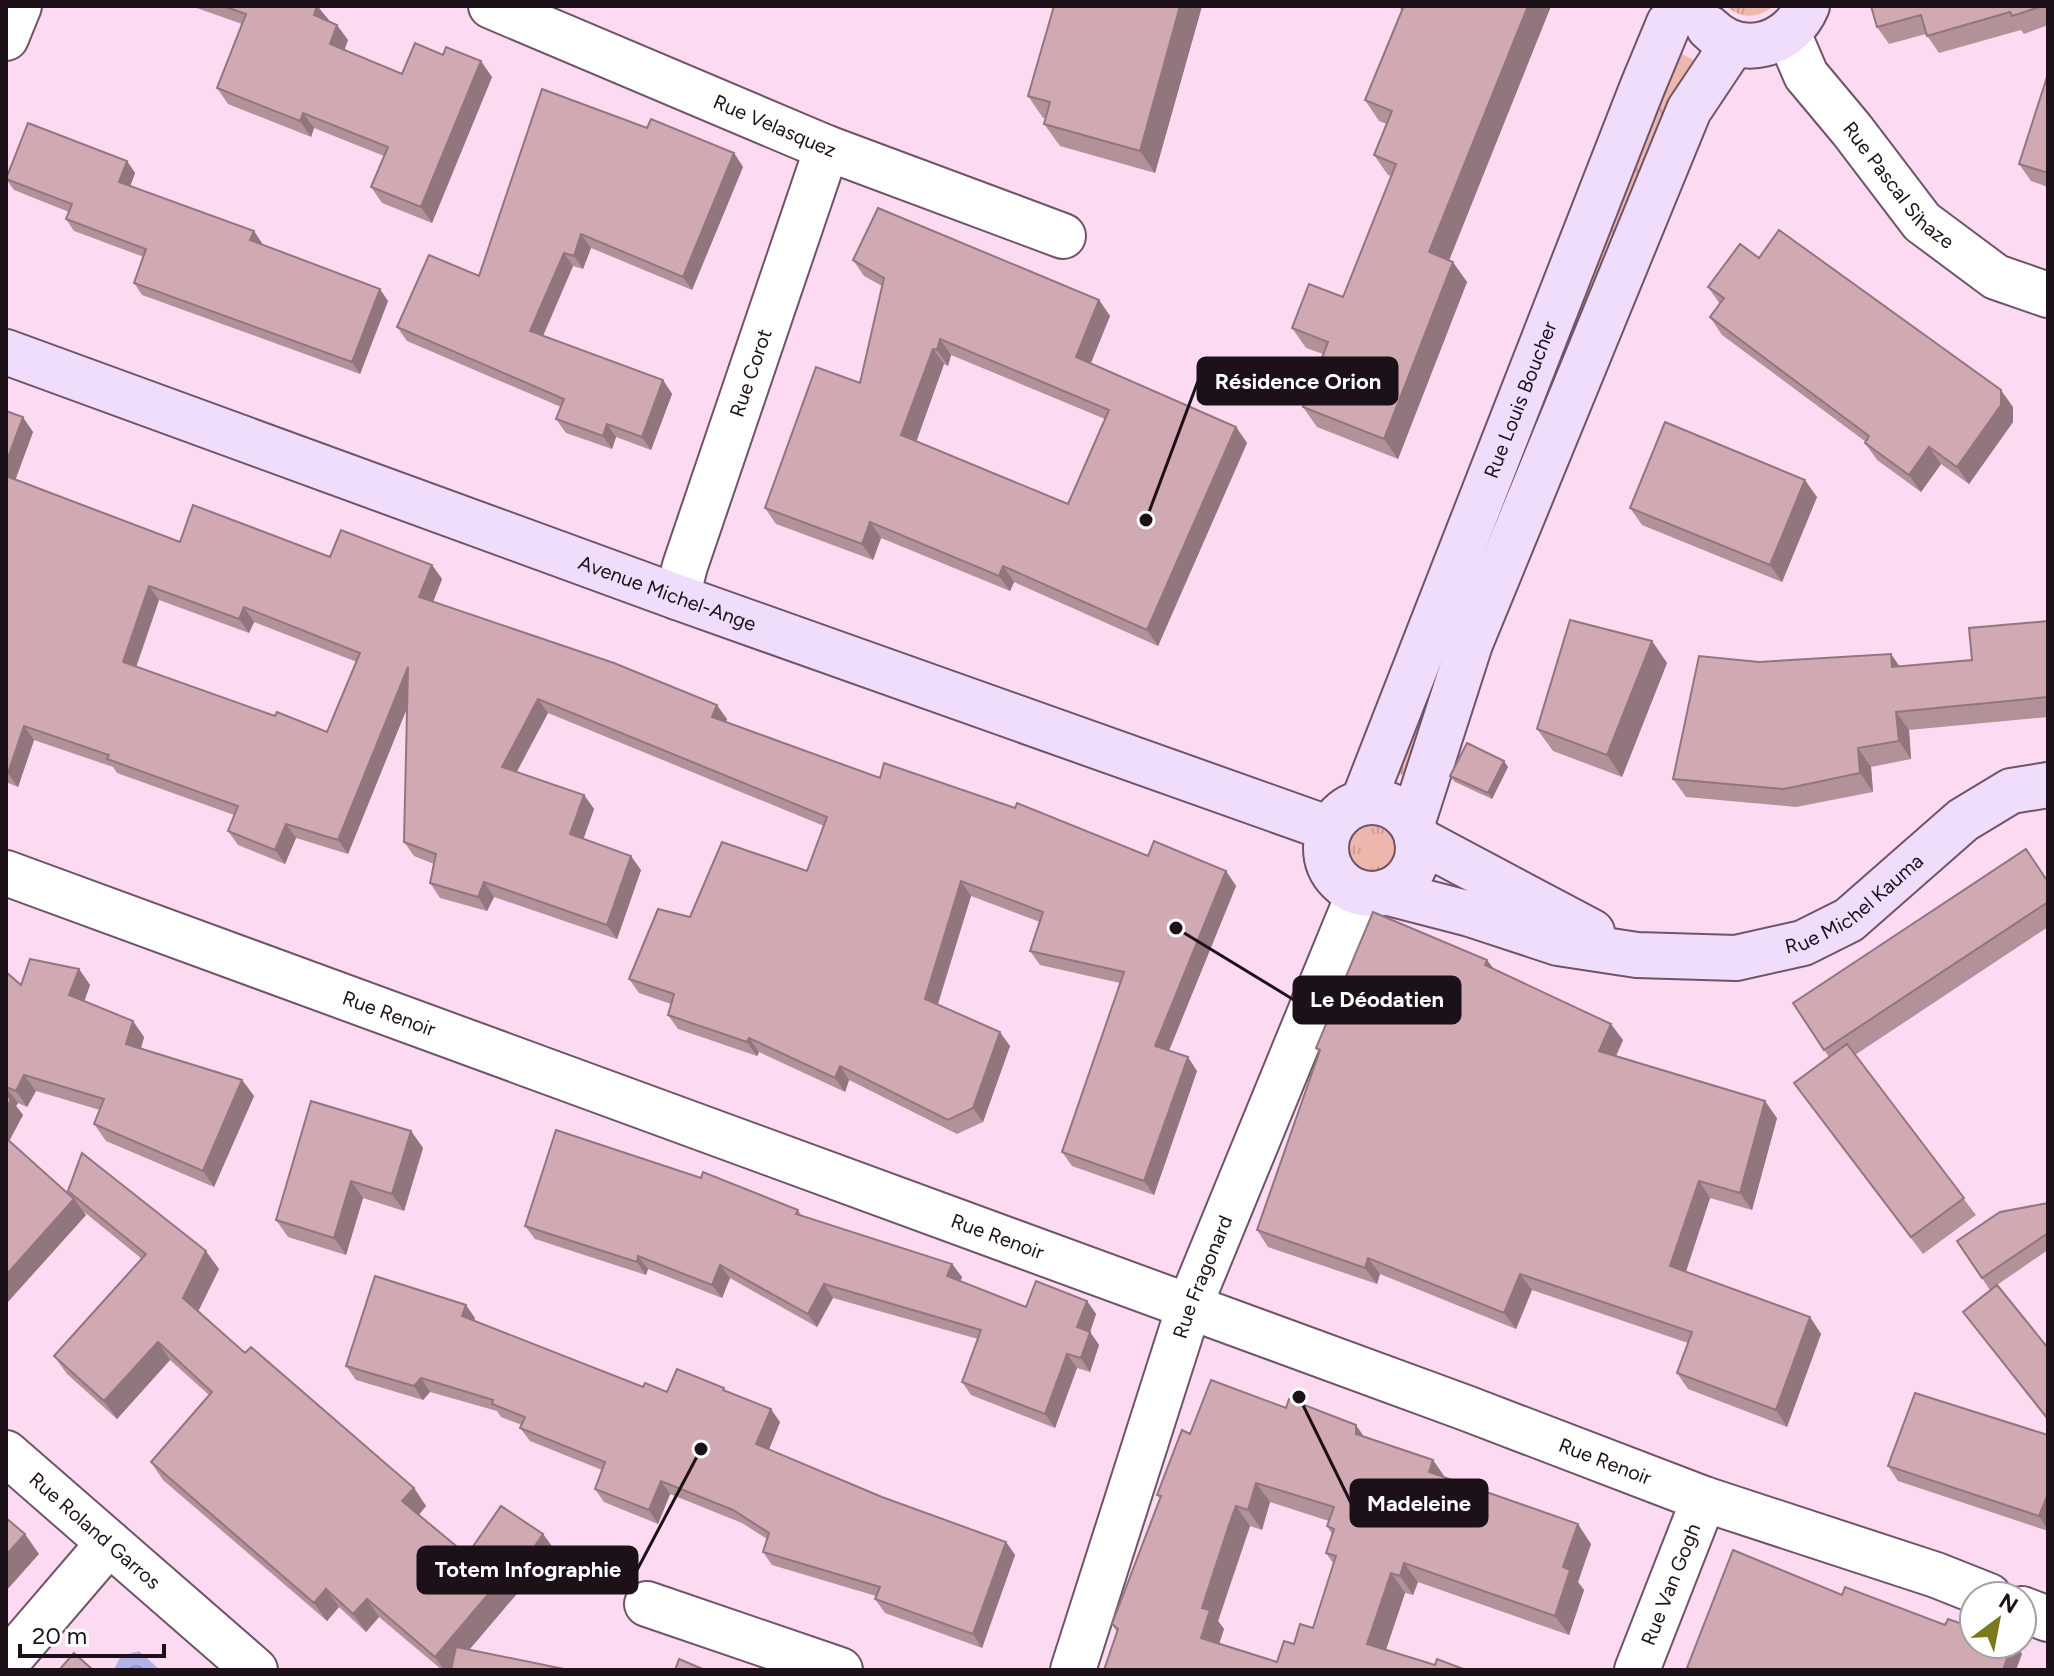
<svg xmlns="http://www.w3.org/2000/svg" width="2054" height="1676" font-family="Figtree,sans-serif">
<defs>
<pattern id="grass-tufts" width="24" height="20" patternUnits="userSpaceOnUse" patternTransform="scale(2)"><rect width="24" height="20" fill="#eeb7ae"/><path d="M3 7l-1-3M5 7V3M7 7l1-3M15 17l-1-3M17 17v-4M19 17l1-3" fill="none" stroke="#cc9c95"/></pattern>
<pattern id="water-waves" width="16" height="10" patternUnits="userSpaceOnUse" patternTransform="scale(2)"><rect width="16" height="10" fill="#b2b1e9"/><path d="M0 5q4-4 8 0t8 0" fill="none" stroke="#9897c7"/></pattern>
</defs>
<rect width="100%" height="100%" fill="#fcdbf2"/>
<!-- grass -->
<path fill="url(#grass-tufts)" d="M1726 6H1773C1757 19 1741 19 1726 6Z
M1678 52 1700 63 1407 778 1388 769Z
M1337 847a34 34 0 1 1 68 0a34 34 0 1 1-68 0Z"/>
<!-- water -->
<path fill="url(#water-waves)" d="M139 1651 160 1670H118L115 1667 121 1656Z"/>
<g fill="none" stroke-linecap="round" stroke-linejoin="round">
<!-- street casing -->
<g stroke="#6f5467" stroke-width="48">
<g id="street">
<path id="s1" d="M491 6 827 148 1063 236"/>
<path id="s2" d="M1788 33 1806 75 1852 130 1922 222 1996 277 2048 295"/>
<path d="M6 38 19 6"/>
<path id="s3" d="M677 597 685 566 827 148"/>
<path id="s4" d="M6 873 1466 1408 1704 1499 1936 1575 1989 1596"/>
<path id="s5" d="M6 1453 255 1670"/>
<path d="M647 1604 840 1670"/>
<path d="M2022 1609 2048 1619"/>
<path d="M6 1663 109 1543"/>
<path id="s6" d="M1073 1670 1189 1307 1359 893"/>
<path id="s7" d="M1637 1670 1704 1499"/>
</g>
</g>
<!-- secondary casing -->
<g stroke="#6f5467" stroke-width="48">
<g id="secondary">
<path d="M1709 28C1741 60 1790 46 1807 6"/>
<path id="s8" d="M6 352 677 597 1330 829"/>
<circle cx="1372" cy="848" r="46"/>
<path id="s9" d="M1363 802 1642 88 1669 23 1687 6"/>
<path d="M1412 824 1470 644 1689 110 1733 44"/>
<path d="M1417 839 1592 932"/>
<path id="s10" d="M1385 892 1470 914 1558 943 1637 955 1736 958 1803 943 1849 920 1963 820 2011 791 2048 785"/>
</g>
</g>
<!-- street -->
<use href="#street" stroke="#fff" stroke-width="44"/>
<!-- secondary -->
<use href="#secondary" stroke="#f0ddfc" stroke-width="44"/>
</g>
<!-- wall -->
<path fill="#b39199" fill-rule="evenodd" d="M191 6H318L328 21 348 40 344 50 402 74 492 77 432 223 382 203 371 187 384 156 314 128 311 137 228 104 217 88 242 24Z
M1054 6H1202L1155 173 1060 146 1044 124 1046 118H1043L1028 96Z
M1399 6H1551L1449 260 1467 282 1398 459 1317 427 1303 407 1323 354 1306 348 1292 328 1343 297 1391 176 1388 175 1374 155 1387 124 1379 121 1365 100 1402 11Z
M1871 6H2048V25L2024 34 2021 30 1939 53 1926 34 1889 44 1877 27Z
M2048 77V190L2045 186 2031 181 2019 164Z
M734 153 743 167 692 290 591 248 583 269 573 266 543 336 663 380 672 394 651 450 616 437 612 449 566 433 556 419 561 407 407 341 397 327 479 276Z
M127 161 135 173 130 187 262 243 261 244 388 301 360 374 142 295 134 283 144 257 74 231 66 219 69 212 14 190 6 179Z
M1759 258 2013 407V422L1969 484 1941 464 1921 492 1877 460 1865 443 1866 442 1722 335 1710 317 1720 304 1708 287Z
M853 260 1099 300 1110 316 1091 363 1236 427 1247 443 1158 646 1014 582 1010 591 881 538 873 560 776 524 765 508 860 383 882 286 864 276ZM951 355 1105 419 1068 504 916 441 944 364 948 366Z
M6 411 33 432 15 480 180 542 330 557 432 565 442 579 433 602 727 719 726 722 880 778 1148 856 1226 871 1236 886 1169 1051 1197 1071 1154 1195 1072 1166 1062 1152 1120 983 1040 965 1030 951 1040 922 971 896 938 1004 1010 1046 983 1122 957 1134 849 1080 845 1092 759 1052 757 1056 678 1029 668 1015 671 1004 639 993 629 979 690 917 807 871 824 826 548 713 516 772 584 795 594 809 583 839 641 870 617 939 494 897 487 911 440 898 430 883 434 864 414 856 404 842 407 708 348 854 296 838 285 864 238 845 228 831 234 815 117 773 113 767 34 740 18 787 6 782ZM159 600 249 633 254 622 357 662 327 732 275 716 136 667Z
M1817 497 1782 582 1642 525 1630 508Z
M2048 621V717L1909 730 1911 759 1871 767 1873 792 1796 807 1686 797 1673 779 1759 662 1891 654 1899 666 1972 660Z
M1652 641 1667 663 1622 777 1553 751 1537 729Z
M1508 767 1492 799 1455 782 1450 776Z
M2048 882V927L1855 1055 1976 1215 1923 1254 1794 1083 1829 1057 1793 1003Z
M1487 960 1494 969 1623 1040 1616 1056 1777 1118 1752 1210 1710 1198 1686 1272 1810 1317 1821 1334 1787 1427 1688 1389 1677 1373 1688 1343 1532 1290 1516 1329 1380 1274 1377 1284 1268 1247 1257 1230 1319 1053 1316 1048Z
M79 969 90 985 84 1001 144 1037 141 1049 242 1080 254 1096 214 1187 106 1141 94 1124 100 1110 36 1091 27 1107 18 1103 16 1106 23 1115 9 1141 72 1197 68 1191 219 1269 198 1311 245 1353 414 1488 426 1506 419 1515 467 1555 543 1534 556 1552 532 1587 526 1583 469 1650 569 1670H442L379 1617 366 1632 339 1607 327 1621 163 1480 151 1462 209 1395 170 1360 117 1419 67 1374 54 1356 142 1259 83 1211 86 1215 6 1304V972L21 985Z
M411 1131 423 1148 404 1211 363 1198 346 1255 288 1237 276 1220Z
M2048 1203V1250L1997 1285 2048 1348V1421L1963 1312 1990 1290 1957 1241Z
M798 1210 802 1216 952 1264 962 1277 960 1282 1026 1307 1087 1301 1096 1314 1090 1332 1099 1345 1090 1372 1077 1368 1055 1428 971 1395 962 1382 978 1339 833 1298 817 1327 730 1278 722 1298 648 1269 646 1275 535 1239 525 1226Z
M475 1318 474 1321 643 1387 667 1392 727 1391 780 1422 769 1449 882 1497 1006 1542 1015 1555 982 1648 885 1613 875 1599 876 1596 772 1565 763 1552 767 1539 742 1523 670 1494 658 1524 604 1502 595 1489 602 1470 530 1441 520 1428 522 1425 501 1417 497 1411 430 1392 423 1400 356 1380 346 1366Z
M1190 1434 1364 1436 1445 1477 1591 1544 1578 1582 1584 1590 1569 1635 1418 1582 1413 1595 1405 1593 1386 1650 1435 1665 1466 1670H1104L1117 1632 1112 1624 1160 1498 1157 1495ZM1270 1502 1329 1521 1327 1526 1332 1534 1326 1553 1333 1563 1313 1628 1294 1644 1277 1662 1219 1643 1224 1629 1218 1621 1250 1526 1262 1530Z
M2048 1435V1531L1898 1481 1888 1466Z"/>
<!-- shaded-wall -->
<path fill="#92767d" d="M317 6 329 20 325 31 314 15Z
M1180 6H1202L1155 173 1140 151Z
M1528 6H1551L1444 273 1429 252Z
M337 25 348 40 341 59 330 44Z
M481 61 492 77 432 223 421 207Z
M303 113 314 128 311 137 300 121Z
M734 153 743 167 692 290 683 277Z
M127 161 135 173 127 194 119 182Z
M254 231 262 243 259 252 250 240Z
M581 234 591 248 583 269 574 256Z
M564 253 573 266 539 345 530 331Z
M1453 262 1467 282 1398 459 1384 439Z
M380 289 388 301 360 374 352 362Z
M1099 300 1110 316 1087 372 1076 357Z
M940 339 951 355 948 366 937 350Z
M933 349 944 364 913 451 901 435Z
M663 380 672 394 651 450 642 437Z
M2001 390 2013 407V422L1969 484 1957 467Z
M23 417 33 432 12 489 6 481V463Z
M607 424 616 437 612 449 603 436Z
M1236 427 1247 443 1158 646 1147 630Z
M1929 447 1941 464 1921 492 1909 475Z
M1805 480 1817 497 1782 582 1770 565Z
M870 522 881 538 873 560 862 544Z
M432 565 442 579 429 612 419 597Z
M1003 566 1014 582 1010 591 999 576Z
M149 586 159 600 133 676 123 662Z
M244 607 254 622 249 633 239 619Z
M1652 641 1667 663 1622 777 1607 755Z
M1891 654 1904 673 1892 667Z
M408 667 418 681 348 854 338 840Z
M538 699 548 713 512 781 502 767Z
M717 705 727 719 722 731 712 717Z
M1896 712 1909 730 1911 759 1899 741Z
M24 726 34 740 18 787 8 773Z
M1858 748 1871 767 1873 792 1860 773Z
M1504 761 1508 767 1492 799 1488 793Z
M584 795 594 809 580 849 570 834Z
M286 824 296 838 285 864 275 850Z
M631 856 641 870 617 939 607 925Z
M1226 871 1236 886 1165 1060 1155 1046Z
M961 881 971 896 935 1013 925 999Z
M484 882 494 897 487 911 478 897Z
M1487 960 1499 976 1485 965Z
M79 969 90 985 81 1011 69 995Z
M133 1021 144 1037 137 1060 126 1044Z
M1611 1024 1623 1040 1611 1067 1599 1051Z
M1000 1032 1010 1046 983 1122 973 1108Z
M749 1038 759 1052 757 1056 747 1042Z
M1188 1057 1197 1071 1154 1195 1144 1181Z
M840 1066 849 1080 845 1092 835 1078Z
M24 1075 36 1091 27 1107 16 1091Z
M242 1080 254 1096 214 1187 203 1171Z
M6 1087 18 1103 16 1106 23 1115 7 1145Z
M1765 1101 1777 1118 1752 1210 1740 1193Z
M411 1131 423 1148 404 1211 392 1194Z
M351 1181 363 1198 346 1255 334 1238Z
M1699 1181 1710 1198 1682 1283 1670 1266Z
M74 1199 86 1215 6 1304V1275Z
M206 1251 219 1269 196 1316 183 1298Z
M638 1256 648 1269 646 1275 637 1262Z
M1368 1258 1380 1274 1377 1284 1365 1268Z
M952 1264 962 1277 956 1290 947 1276Z
M720 1265 730 1278 722 1298 712 1285Z
M1520 1274 1532 1290 1516 1329 1504 1313Z
M824 1284 833 1298 817 1327 808 1314Z
M1087 1301 1096 1314 1090 1332 1099 1345 1090 1372 1081 1358 1077 1327Z
M466 1305 475 1318 472 1330 462 1316Z
M1810 1317 1821 1334 1787 1427 1776 1410Z
M158 1342 170 1360 117 1419 104 1401Z
M1067 1354 1077 1368 1055 1428 1045 1414Z
M421 1378 430 1392 423 1400 414 1386Z
M771 1409 780 1422 766 1457 756 1444Z
M1356 1425 1369 1444 1356 1434Z
M1433 1460 1447 1480 1429 1472Z
M661 1481 670 1494 658 1524 649 1510Z
M1256 1483 1270 1502 1262 1530 1248 1510Z
M414 1488 426 1506 415 1519 402 1501Z
M2048 1494V1529L2039 1516Z
M1236 1506 1250 1526 1218 1621 1224 1629 1215 1657 1201 1638 1202 1608Z
M1578 1524 1591 1544 1578 1582 1584 1590 1569 1635 1555 1616 1563 1567Z
M25 1534 39 1554 6 1591V1555Z
M543 1534 556 1552 532 1587 519 1569Z
M1006 1542 1015 1555 982 1648 973 1634Z
M1404 1563 1418 1582 1413 1595 1400 1576Z
M513 1565 526 1583 452 1670H444L435 1657Z
M1391 1573 1405 1593 1381 1664 1367 1644Z
M326 1589 339 1607 327 1621 314 1603Z
M367 1599 379 1617 366 1632 353 1614Z
M2012 1644H2015L2022 1654 2016 1670H2003Z"/>
<!-- building -->
<path fill="#d0a9b2" stroke="#92767d" stroke-width="2" fill-rule="evenodd" d="M223 6H317L314 15 337 25 330 44 402 74 415 43 443 55 446 47 481 61 421 207 371 187 388 147 303 113 300 121 217 88 246 14Z
M1054 6H1180L1140 151 1044 124 1050 102 1028 96Z
M1399 6H1528L1429 252 1453 262 1384 439 1303 407 1328 342 1292 328 1309 284 1343 297 1396 164 1374 155 1392 111 1365 100 1403 8Z
M1871 6H2043L2012 16 2010 12 1927 36 1921 15 1877 27Z
M2047 77H2048V173L2019 164Z
M542 89 647 128 651 119 734 153 683 277 581 234 574 256 564 253 530 331 663 380 642 437 607 424 603 436 556 419 564 399 397 327 429 255 479 276Z
M28 123 127 161 119 182 254 231 250 240 380 289 352 362 134 283 146 249 66 219 72 204 6 179Z
M878 208 1099 300 1076 357 1236 427 1147 630 1003 566 999 576 870 522 862 544 765 508 816 367 860 383 884 278 853 260ZM940 339 1109 410 1068 504 901 435 933 349 937 350Z
M1779 230 2001 390V405L1957 467 1929 447 1909 475 1865 443 1869 436 1710 317 1724 298 1708 287 1740 244 1759 258Z
M6 411 23 417 6 463Z
M1665 422 1805 480 1770 565 1630 508Z
M6 476 180 542 193 505 330 557 341 530 432 565 419 597 614 663 717 705 712 717 880 778 884 763 1015 808 1017 803 1148 856 1154 841 1226 871 1155 1046 1188 1057 1144 1181 1062 1152 1124 972 1030 951 1043 912 961 881 925 999 1000 1032 973 1108 948 1120 840 1066 835 1078 749 1038 747 1042 668 1015 674 994 629 979 658 909 690 917 722 842 807 871 827 817 538 699 502 767 584 795 570 834 631 856 607 925 484 882 478 897 430 883 436 854 404 842 408 667 338 840 286 824 275 850 228 831 238 806 107 759 109 755 24 726 8 773 6 772ZM149 586 239 619 244 607 360 653 327 732 277 712 275 716 123 662Z
M1570 620 1652 641 1607 755 1537 729Z
M2048 621V697L1896 712 1899 741 1858 748 1860 773 1784 789 1673 779 1699 656 1759 662 1891 654 1892 667 1972 660 1969 628Z
M1467 743 1504 761 1488 793 1450 776Z
M2026 849 2048 882V902L1824 1050 1793 1003Z
M1373 912 1487 960 1485 965 1611 1024 1599 1051 1765 1101 1740 1193 1699 1181 1670 1266 1810 1317 1776 1410 1677 1373 1692 1332 1520 1274 1504 1313 1368 1258 1365 1268 1257 1230 1320 1050 1316 1048Z
M30 959 79 969 69 995 133 1021 126 1044 242 1080 203 1171 94 1124 104 1099 24 1075 16 1091 6 1087V972L21 985Z
M1847 1044 1964 1198 1911 1237 1794 1083Z
M6 1095 11 1099 6 1109Z
M311 1101 411 1131 392 1194 351 1181 334 1238 276 1220Z
M556 1130 701 1178 703 1172 798 1210 796 1214 952 1264 947 1276 1026 1307 1036 1281 1087 1301 1077 1327 1090 1332 1081 1358 1067 1354 1045 1414 962 1382 981 1330 824 1284 808 1314 720 1265 712 1285 638 1256 637 1262 525 1226Z
M6 1138 74 1199 6 1275Z
M82 1153 206 1251 183 1298 245 1353 251 1347 414 1488 402 1501 467 1555 501 1506 543 1534 519 1569 513 1565 435 1657 367 1599 353 1614 326 1589 314 1603 151 1462 212 1392 158 1342 104 1401 54 1356 146 1254 68 1191Z
M2048 1203V1233L1982 1278 1957 1241 2000 1212Z
M375 1276 466 1305 462 1316 643 1387 645 1383 667 1392 677 1369 724 1388 723 1390 771 1409 756 1444 882 1497 1006 1542 973 1634 875 1599 880 1587 763 1552 769 1533 733 1510 661 1481 649 1510 595 1489 605 1462 520 1428 525 1417 492 1404 493 1400 421 1378 414 1386 346 1366Z
M1997 1285 2048 1348V1419L1963 1312Z
M1211 1380 1286 1408 1289 1399 1356 1425V1434L1433 1460 1429 1472 1578 1524 1563 1567 1570 1570 1555 1616 1404 1563 1400 1576 1391 1573 1367 1644 1435 1665 1437 1659 1466 1670H1104L1118 1629 1112 1624 1161 1496 1157 1495 1182 1430 1190 1434ZM1256 1483 1334 1507 1327 1526 1334 1529 1326 1553 1336 1556 1313 1628 1300 1624 1294 1644 1284 1641 1277 1662 1201 1638 1210 1610 1202 1608 1230 1522 1236 1506 1248 1510Z
M1915 1393 2048 1435V1494L2039 1516 1888 1466Z
M6 1518 25 1534 6 1555Z
M1733 1550 1842 1595 1845 1587 1945 1625 1948 1619 1974 1628V1644H2012L2003 1670H1693L1687 1668Z
M456 1647 569 1670H451Z
M74 1653 93 1670H59Z
M679 1659 705 1670H675Z"/>
<g text-anchor="middle" stroke-width="7" stroke-linejoin="round" paint-order="stroke">
<!-- street labels -->
<g font-size="20" fill="#1c1118" stroke="#fff">
<text dy="7" stroke="none"><textPath href="#s1" startOffset="308">Rue Velasquez</textPath></text>
<text dy="7" stroke="none"><textPath href="#s2" startOffset="190">Rue Pascal Sihaze</textPath></text>
<text dy="7" stroke="none"><textPath href="#s3" startOffset="236">Rue Corot</textPath></text>
<text dy="7" stroke="none"><textPath href="#s9" startOffset="432">Rue Louis Boucher</textPath></text>
<text dy="7" stroke="none"><textPath href="#s8" startOffset="704">Avenue Michel-Ange</textPath></text>
<text dy="7" stroke="none"><textPath href="#s10" startOffset="492">Rue Michel Kauma</textPath></text>
<text dy="7" stroke="none"><textPath href="#s4" startOffset="408">Rue Renoir</textPath></text>
<text dy="7" stroke="none"><textPath href="#s4" startOffset="1056">Rue Renoir</textPath></text>
<text dy="7" stroke="none"><textPath href="#s6" startOffset="414">Rue Fragonard</textPath></text>
<text dy="7" stroke="none"><textPath href="#s4" startOffset="1704">Rue Renoir</textPath></text>
<text dy="7" stroke="none"><textPath href="#s5" startOffset="118">Rue Roland Garros</textPath></text>
<text dy="7" stroke="none"><textPath href="#s7" startOffset="92">Rue Van Gogh</textPath></text>
</g>
</g>
<!-- callouts -->
<path fill="none" stroke="#1c1118" stroke-width="3" d="M1146 520L1198 381M1176 928L1294 1000M1299 1397L1351 1503M701 1449L637 1570"/>
<g fill="#1c1118" stroke="#fff" stroke-width="3">
<circle cx="1146" cy="520" r="8"/>
<circle cx="1176" cy="928" r="8"/>
<circle cx="1299" cy="1397" r="8"/>
<circle cx="701" cy="1449" r="8"/>
</g>
<g fill="#1c1118" stroke="#1c1118" stroke-width="3">
<rect x="1198" y="358" width="199" height="46" rx="8"/>
<rect x="1294" y="977" width="166" height="46" rx="8"/>
<rect x="1351" y="1480" width="136" height="46" rx="8"/>
<rect x="418" y="1547" width="219" height="46" rx="8"/>
</g>
<g font-size="22" text-anchor="middle" font-weight="bold" fill="#fff">
<text x="1298" y="389">Résidence Orion</text>
<text x="1377" y="1007">Le Déodatien</text>
<text x="1419" y="1511">Madeleine</text>
<text x="528" y="1577">Totem Infographie</text>
</g>
<!-- border -->
<rect width="2054" height="1676" fill="none" stroke="#1c1118" stroke-width="16"/>
<!-- north arrow -->
<g transform="translate(1998 1620) rotate(32)"><circle r="38" fill="#ffffff" stroke="#a4a0a3" stroke-width="2"/>
<path d="M0-6L14 30L0 20L-14 30Z" fill="#7c781e"/>
<text y="-12" font-size="22" font-weight="bold" text-anchor="middle" fill="#1c1118">N</text>
</g>
<!-- scale -->
<path d="M20 1644v12h144v-12" fill="none" stroke="#1c1118" stroke-width="4"/>
<text x="32" y="1644" font-size="24" fill="#1c1118" stroke="#ffffff" stroke-width="6" paint-order="stroke">20 m</text>
</svg>
